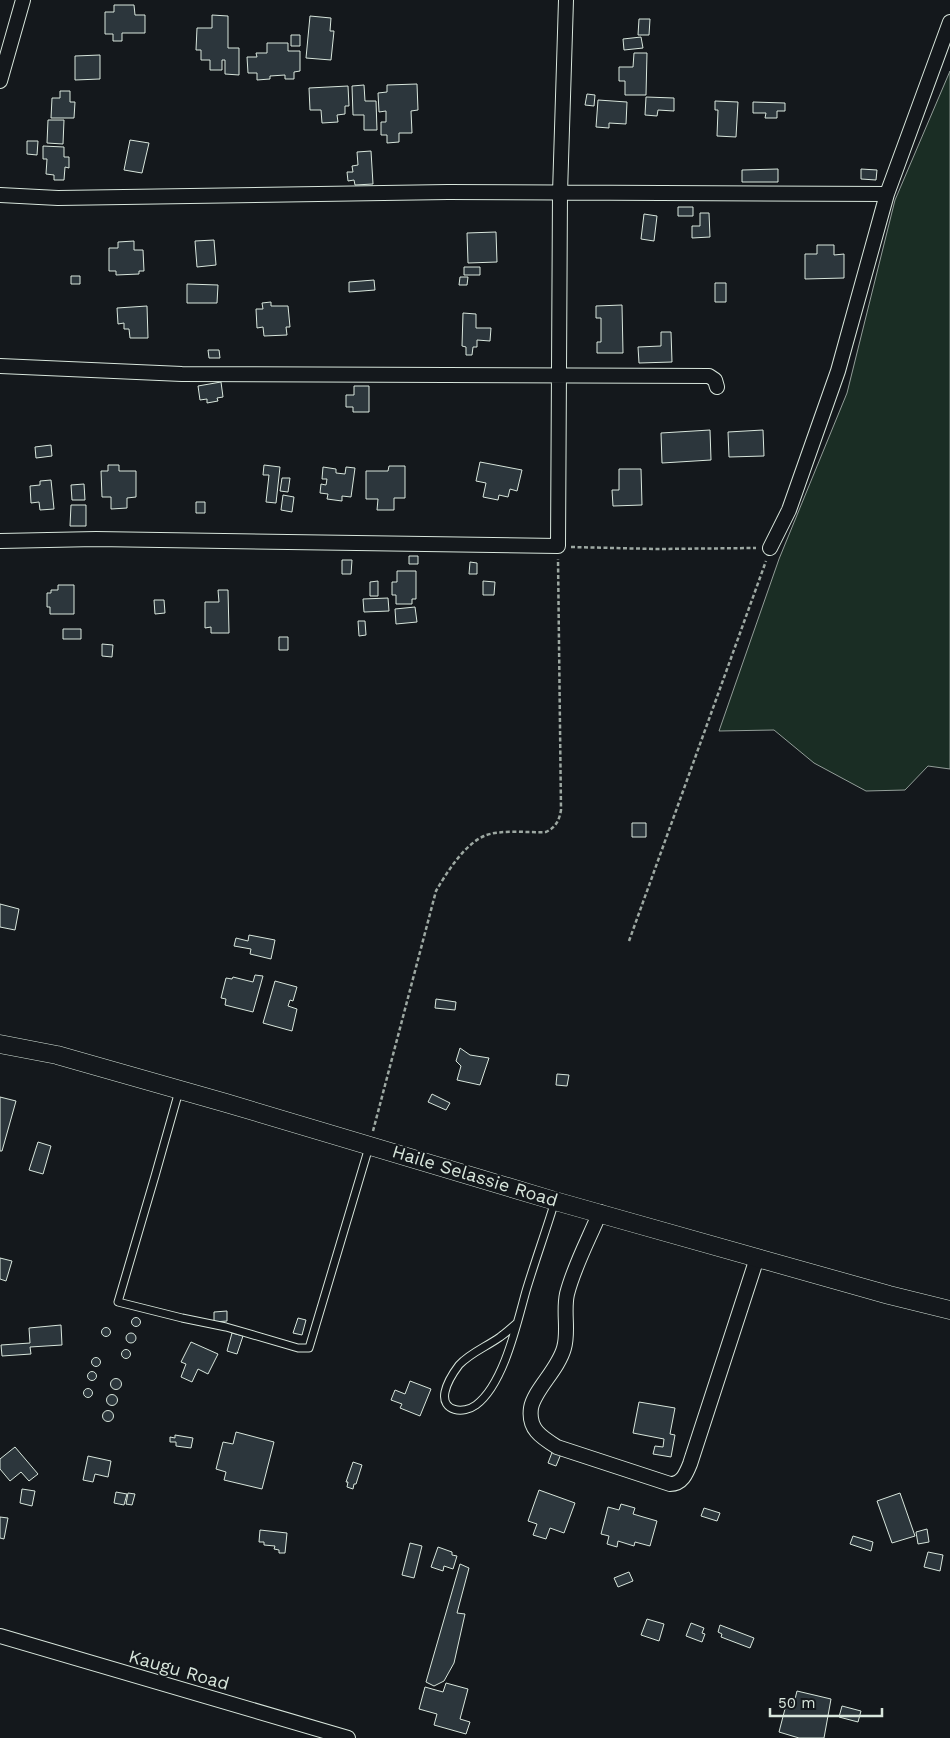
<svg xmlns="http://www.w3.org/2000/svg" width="950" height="1738" font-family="'Work Sans',sans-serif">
<rect width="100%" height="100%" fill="#14181c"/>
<!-- green -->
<path fill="#1a2d24" stroke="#939e99" d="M950 71V769L928 766 905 790 866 791 814 763 774 730 719 731 779 559 847 393 895 200Z"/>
<!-- building -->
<path fill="#2c363c" stroke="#d8e6dc" d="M114 5H134L135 15H145V33H122V41H113V34H105V12H114Z
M212 15 228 16V48H239V75L225 74V60H222V70H210V60H201V50H196L197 28H212Z
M310 16 331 18 330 31H334L331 60 306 58Z
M639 19H650L649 35H638Z
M291 35H300V46H291Z
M641 37 643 48 624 50 623 39Z
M267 43H288V51H300V71L294 72V79H285V75L270 76V79L257 80V73H248L247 57H257L256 53H267Z
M634 53H647L646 95H625V81H619V67H633Z
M100 55V79L75 80V56Z
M417 84 418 110 411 111 412 133H399V142L387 143V135H381V122H386V111L379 112 378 93 387 92V85Z
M364 85 365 101H376L377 130H364V115H353L352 86Z
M348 86 349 106H345V114L337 115 338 122 322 123 321 110H310L309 88Z
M60 91H70V102H75L74 118H51L52 98H60Z
M587 94 595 95 594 106 585 105Z
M646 97 674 98V111L658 110 657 116 645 115Z
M598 100 627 102 626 124 609 123V128L596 127Z
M715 101 738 102 736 137 717 136 718 110H715Z
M753 102 785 103V111H777V118H765L766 113H753Z
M48 120H64L63 144 47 143Z
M130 140 149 143 142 173 124 170Z
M27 141H38L37 155 27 154Z
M43 146 64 147V157H69V168L65 167 64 180H54V175L46 174 47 159H43Z
M371 151 373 184 355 185 354 180 348 181 347 172H353L352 166 358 165 357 152Z
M778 169V182H742V170Z
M861 169 877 170 876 180 861 179Z
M678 207H693V216H678Z
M700 213H709L710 237 692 238V226H700Z
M644 214 657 216 654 241 641 239Z
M496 232 497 262 468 263 467 233Z
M214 240 216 265 197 267 195 241Z
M134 241V250H143L144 271H139V274L116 275V271H109V248H118V242Z
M817 245H834V255L844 254V278L805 279V254H817Z
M464 267H480V275H464Z
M71 276H80V284H71Z
M460 277H468L467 285H459Z
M374 280 375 290 349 292V282Z
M715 283H726V302H715Z
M187 284 218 285 217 303H187Z
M271 302V306H288L290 327H286L287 335 264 336 263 327 257 328 256 309H263L262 303Z
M622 305 623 353H597V342H601V318H596V306Z
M147 306 148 338H130L129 329H124V323L118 324 117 308Z
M463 313 476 314V328H491L490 341 477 340V347H473L472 355H466V347L462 346Z
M661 332H671L672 362 639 363 638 347 661 346Z
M208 350H219L220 358H209Z
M221 382 223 397 217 398 218 401 207 403V399L200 400 198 386Z
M354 386H369V412H353V407H346V395H354Z
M710 430 711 460 662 463 661 433Z
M763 430 764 456 729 457 728 432Z
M51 445 52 456 36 458 35 447Z
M480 462 522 470 517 491 510 489 508 497 499 495 498 500 483 497 486 483 476 481Z
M108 465H119V471H136V497L127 498V508L111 509V497H102L101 471H108Z
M264 465 280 467 276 503 266 502 269 475H263Z
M389 466H405V498H394V510H377L378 499H366V471H388Z
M323 467 336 469V473L345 474 346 467 355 468 351 497 342 496V501L327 499 328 494 320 493 321 484 326 485 327 479H322Z
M619 469H641L642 505 613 506 612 490H619Z
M282 478H290L288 492 280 491Z
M51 480 54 509 40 510 39 502 31 503 30 486 40 485V481Z
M84 484 85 500H72L71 485Z
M283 495 294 497 292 512 281 510Z
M196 502H205V513H196Z
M71 505H86V526H70Z
M409 556H418V564H409Z
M342 560H352L351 574H342Z
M470 562 477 563V574H469Z
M397 571H416V599H412V604H396V595H392V582H397Z
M378 581V596H370V582Z
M483 581 495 582 494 595H483Z
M58 585H74V614H50V607H47V593H51V590H58Z
M218 590H228L229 633H211V627L205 628V602H219Z
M388 598 389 611 364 612 363 599Z
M154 600H164L165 613 155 614Z
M415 607 417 622 396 624 395 609Z
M358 621H365L366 635 359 636Z
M63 629H81V639H63Z
M279 637H288V650H279Z
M102 644 113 645 112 657 102 656Z
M632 823H646V837H632Z
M0 904 19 909 15 930 0 927Z
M249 935 275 940 271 959 250 954 251 949 234 946 236 938 248 941Z
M255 975 263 976 253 1012 225 1005 226 999 221 998 226 978 232 979 233 977 253 982Z
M275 981 297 987 293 1001 290 1000 288 1006 297 1009 292 1031 263 1023Z
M436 999 456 1002 455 1010 435 1008Z
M460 1048 470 1055 489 1058 480 1085 457 1080 461 1066 456 1061Z
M557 1074 569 1075 567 1086 556 1085Z
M432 1094 450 1103 446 1110 428 1102Z
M0 1097 16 1101 2 1151H0Z
M38 1142 51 1146 43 1174 29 1170Z
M0 1258 12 1261 6 1281 0 1279Z
M227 1311V1321L214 1322V1312Z
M131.5 1322a4.5 4.5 0 1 1 9 0a4.5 4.5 0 1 1-9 0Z
M298 1318 306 1320 302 1335 293 1333Z
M61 1325 62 1345 30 1347 31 1354 2 1356 1 1345 30 1343 29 1328Z
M101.5 1332a4.5 4.5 0 1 1 9 0a4.5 4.5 0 1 1-9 0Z
M126 1338a5 5 0 1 1 10 0a5 5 0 1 1-10 0Z
M232 1333 243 1336 237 1354 227 1351Z
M191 1342 218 1354 208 1374 198 1369 192 1382 181 1377 186 1364 181 1362Z
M121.5 1354a4.5 4.5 0 1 1 9 0a4.5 4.5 0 1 1-9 0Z
M91.5 1362a4.5 4.5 0 1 1 9 0a4.5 4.5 0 1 1-9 0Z
M87.5 1376a4.5 4.5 0 1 1 9 0a4.5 4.5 0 1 1-9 0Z
M110.5 1384a5.5 5.5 0 1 1 11 0a5.5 5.5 0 1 1-11 0Z
M410 1381 431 1389 420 1416 400 1408 402 1404 391 1400 395 1390 405 1394Z
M83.5 1393a4.5 4.5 0 1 1 9 0a4.5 4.5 0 1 1-9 0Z
M106.5 1400a5.5 5.5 0 1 1 11 0a5.5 5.5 0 1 1-11 0Z
M639 1402 675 1408 670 1434 675 1435 671 1457 653 1454 655 1446 663 1447 664 1439 633 1433Z
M102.5 1416a5.5 5.5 0 1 1 11 0a5.5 5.5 0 1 1-11 0Z
M236 1432 274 1442 262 1489 224 1480 226 1472 216 1469 223 1442 233 1444Z
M175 1435 193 1438 191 1448 176 1446V1442H170V1437L175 1438Z
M15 1447 38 1474 29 1481 21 1472 10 1481 0 1469V1459Z
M553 1450 561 1454 556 1466 548 1463Z
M88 1456 111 1461 108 1477 95 1474 93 1482 83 1480Z
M353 1462 362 1465 356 1484H354L353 1489 347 1487 348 1482H346Z
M22 1489 35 1491 32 1506 20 1503Z
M539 1490 575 1503 564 1533 550 1528 546 1539 533 1535 537 1524 528 1521Z
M116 1492 127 1494 124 1505 114 1503Z
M128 1493 135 1494 132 1505 126 1504Z
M900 1493 915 1536 892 1543 877 1501Z
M621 1504 635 1508 633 1514 657 1521 650 1546 635 1542 634 1546 618 1541 617 1547 607 1544 609 1536 601 1534 608 1507 619 1510Z
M704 1508 720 1513 717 1521 701 1516Z
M0 1517 8 1518 4 1539 0 1538Z
M927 1529 929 1542 918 1544 916 1532Z
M260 1530 287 1533 285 1553H279V1550L274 1549 275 1546 264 1545V1542H259Z
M853 1536 873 1542 871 1551 850 1544Z
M410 1543 422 1546 414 1578 402 1575Z
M438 1547 452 1552V1555L457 1556 453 1569 444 1566 443 1571 431 1567Z
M928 1552 943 1555 940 1571 924 1567Z
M460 1564 469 1568 457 1613 465 1614 454 1663 444 1681 434 1686 426 1682Z
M629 1572 633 1581 618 1587 614 1578Z
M647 1619 664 1624 659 1641 641 1635Z
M691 1623 704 1628 702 1633 705 1634 702 1642 686 1636Z
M720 1625 754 1638 750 1648 721 1637 722 1634 718 1632Z
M446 1683 468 1689 460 1719 470 1722 466 1734 434 1725 437 1714 419 1709 425 1687 443 1692Z
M797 1691 831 1699 824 1738H799L779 1732 787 1701 794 1703Z
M842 1706 861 1711 858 1722 839 1717Z"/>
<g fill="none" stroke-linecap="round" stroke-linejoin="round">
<!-- service casing -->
<g stroke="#d8e6dc" stroke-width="9">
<path id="service" d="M179 1091 155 1176 118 1302 182 1318 226 1327 298 1348H309L369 1147
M517 1323C511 1328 506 1333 500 1337 486 1347 470 1353 459 1365 453 1373 447 1382 445 1392 441 1412 464 1414 476 1405 504 1384 517 1323 526 1291 535 1261 546 1231 555 1201"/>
</g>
<!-- minor casing -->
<g stroke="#d8e6dc" stroke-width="16">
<path id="minor" d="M0 81 23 0
M0 195 58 198 448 192 887 194
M0 366 182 374 709 376 715 380 717 387
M0 541 96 539 558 546 560 193 566 0
M770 548 789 510 838 371 887 194 950 22
M600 1212C589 1239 574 1266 567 1294 563 1312 569 1331 564 1348 558 1370 534 1390 531 1408 528 1429 541 1437 557 1447L670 1484C682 1484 686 1474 690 1464L757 1258
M0 1636 348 1738"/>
</g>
<!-- tertiary casing -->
<g stroke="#d8e6dc" stroke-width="19">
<path id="tertiary" d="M0 1044 57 1055 226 1103 555 1201 889 1295 950 1310"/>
</g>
<!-- path -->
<path stroke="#9da8a2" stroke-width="2.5" stroke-dasharray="4 2.5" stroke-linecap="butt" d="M571 547 656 549 756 548
M629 941 766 561
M373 1131 436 891C447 872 464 845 484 836 500 829 528 833 546 832 556 827 559 821 561 810L558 559"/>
<!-- service -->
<use href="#service" stroke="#14181c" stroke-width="7"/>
<!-- minor -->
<use href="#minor" stroke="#14181c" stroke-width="14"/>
<!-- tertiary -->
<use href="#tertiary" stroke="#14181c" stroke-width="18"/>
</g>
<g text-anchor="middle" stroke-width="4" stroke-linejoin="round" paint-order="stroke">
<!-- street labels -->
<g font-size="18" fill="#d8e6dc" stroke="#14181c">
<text transform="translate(475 1176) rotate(17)" y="6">Haile Selassie Road</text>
<text transform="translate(179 1670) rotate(16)" y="6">Kaugu Road</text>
</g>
</g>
<!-- scale -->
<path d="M770 1708v8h112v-8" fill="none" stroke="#d8e6dc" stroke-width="2.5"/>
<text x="778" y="1708" font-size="15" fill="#d8e6dc" stroke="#14181c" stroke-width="4" paint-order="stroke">50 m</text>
</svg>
